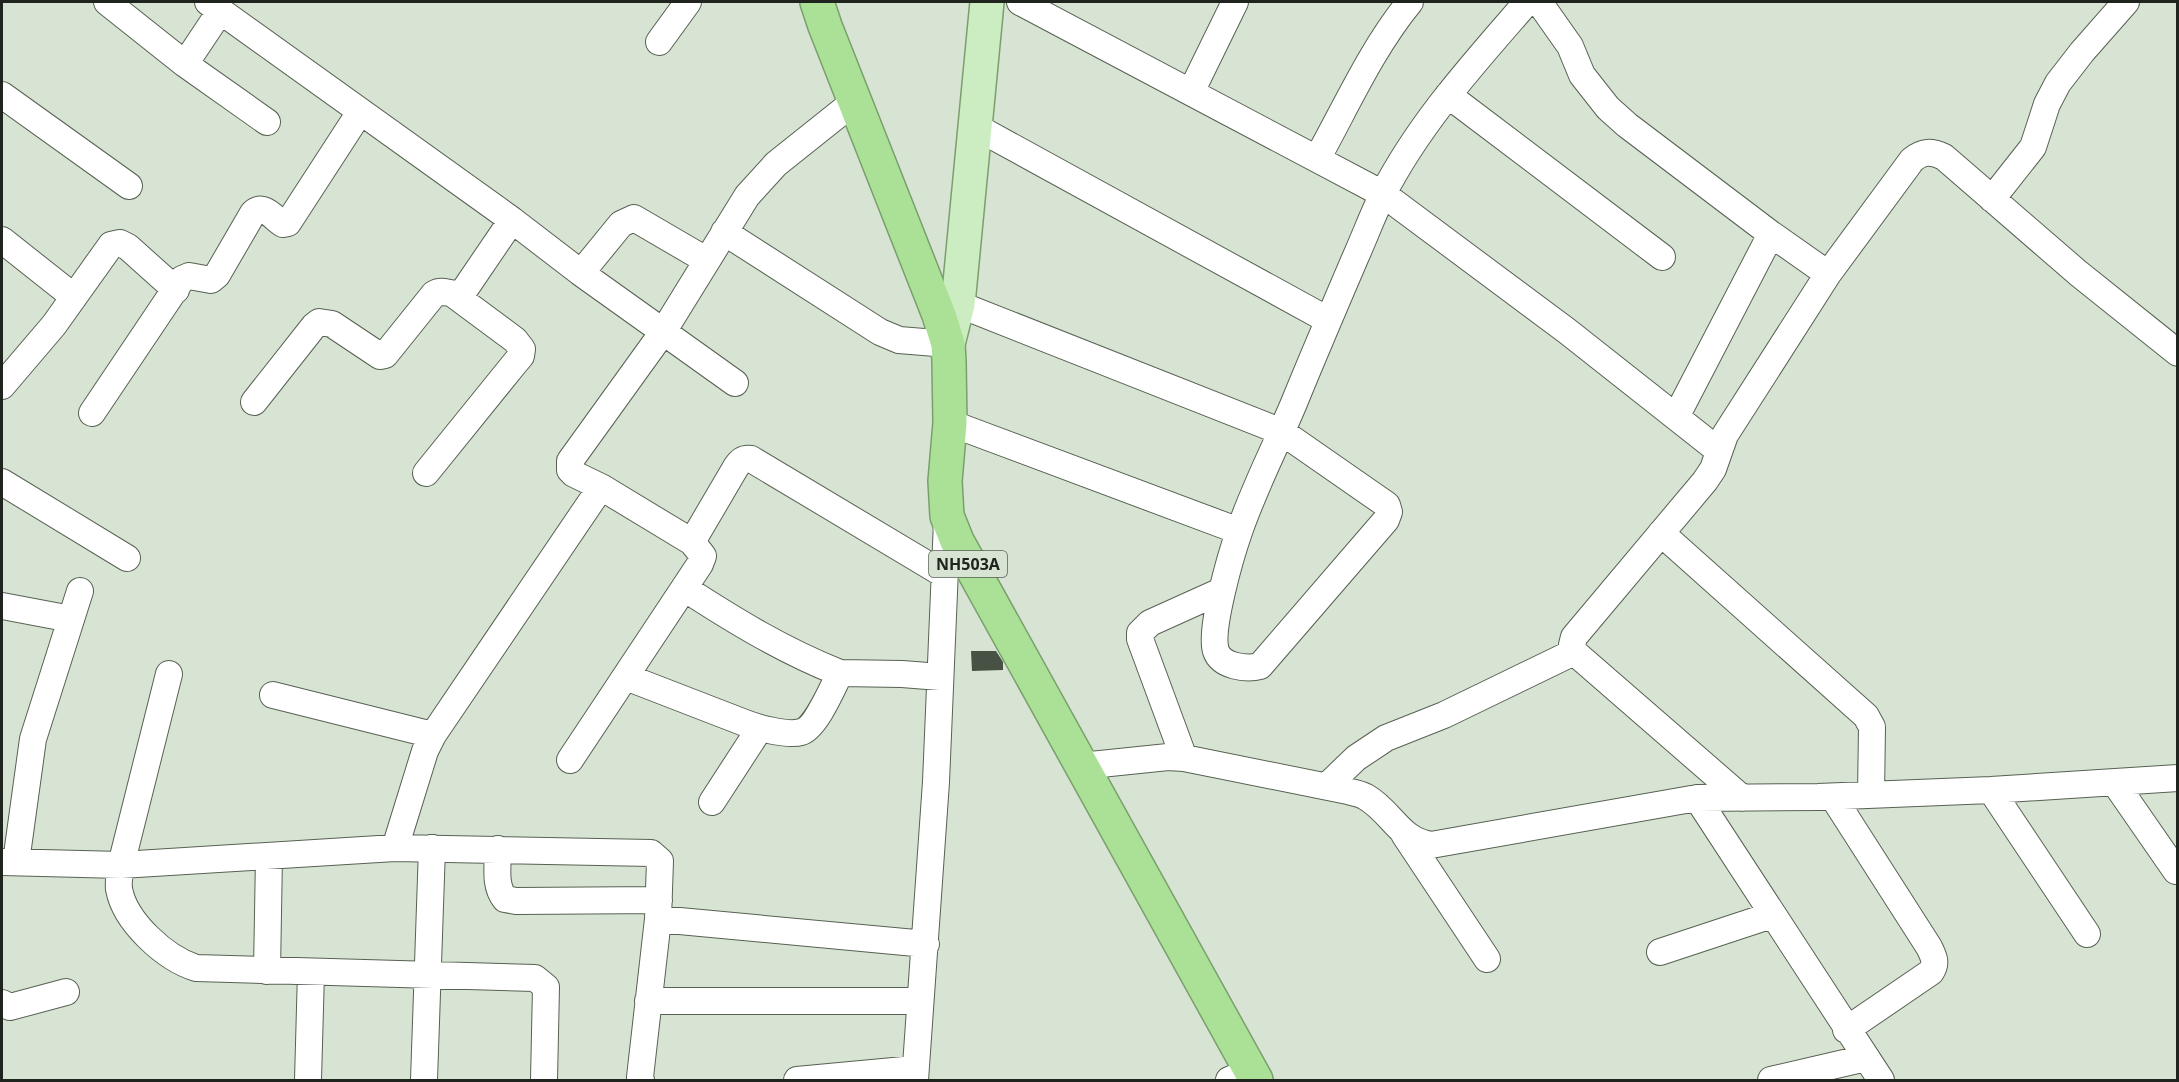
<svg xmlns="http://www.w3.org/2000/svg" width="2179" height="1082" font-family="'Noto Sans',sans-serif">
<rect width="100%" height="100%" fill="#d8e4d3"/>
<!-- building -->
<path fill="#475144" d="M971 651H996L1003 662V670L972 671Z"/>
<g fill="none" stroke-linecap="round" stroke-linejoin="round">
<!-- minor casing -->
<g stroke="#576153" stroke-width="28">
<path id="minor" d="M107 2 185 64 267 122
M208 2 512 220 581 273 621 224 634 218 706 260
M1020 2 1383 194 1567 331 1719 451
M1539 2 1570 46 1582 75 1608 108 1627 125 1771 234 1828 274 1725 435 1713 469 1705 481 1574 637 1572 645 1574 652 1742 798
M659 42 688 2
M185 64 221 10
M1191 92 1235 2
M2 95 129 186
M1448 95 1662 257
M976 127 1328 320
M1317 159C1346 107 1372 48 1410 2
M1992 199 2033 147 2047 104 2058 83 2082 52 2126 2
M724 232 880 332 899 340 948 344
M2 240 74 297
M581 273 735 383
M1828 274 1912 160C1923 151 1931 151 1944 157L2078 273 2178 353
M958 304 1282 432 1387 505 1389 512 1386 520 1260 666C1246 670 1221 666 1216 651 1209 630 1231 555 1239 532 1254 488 1276 446 1294 403 1314 354 1335 305 1356 256 1365 236 1373 214 1383 194 1420 122 1475 62 1527 2
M2 386 54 325 111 245 120 243 128 247 176 290
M254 402 314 326 319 322 332 324 380 356 385 355 434 294C444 288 452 297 463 292L512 220
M92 413 182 279 189 276 211 280 217 275 253 213C264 203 273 218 283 224L288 223 360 112
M1676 417 1771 234
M950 423 1239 531
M426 473 515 363 521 356 522 349 515 340 453 294
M2 482 127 558
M1661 533 1866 716 1872 727 1871 795
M692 542 736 467C740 461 743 458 751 459L945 575
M684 588C735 621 784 651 840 673
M2 606 71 619
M169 674 121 865C120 872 118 881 119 889 125 922 165 958 196 968L535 978 546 987 544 1080
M626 677 745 723C758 728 788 736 801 732 815 729 833 687 840 673L902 674 940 677
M273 695 433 735
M1184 758 1140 639V633L1150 623 1221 591
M570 760 700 564 703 556 692 542 601 487
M1081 766 1168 757 1184 758 1348 791C1354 793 1361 794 1366 797 1392 812 1399 840 1431 845L1697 798 1818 797 1991 790 2178 778
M2115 783 2176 871
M1327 786 1356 758 1386 738 1444 715 1574 652
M1991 790 2087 934
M1833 797 1929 947C1934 957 1937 963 1931 972L1846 1030
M1697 798 1881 1080
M712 802 760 728
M1404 834 1487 959
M395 848 425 751 433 735 601 487 574 474 570 470V461L663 332 747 196 776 164 855 101
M498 849C498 867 494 885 505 899L516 901 659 900
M2 862 121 865 395 848 651 853 660 861 658 919 640 1077 641 1080
M16 862 33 739 80 591
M658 919 926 944
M1660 952 1772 915
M267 971 269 856
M648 1001H919
M2 1003 10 1007 66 992
M308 1080 311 972
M424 1080 432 848
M797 1080 915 1069
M915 1080 936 782 947 521
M1229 1080 1251 1071
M1771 1080 1866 1058"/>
</g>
<!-- major casing -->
<g stroke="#7a9f6d" stroke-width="36">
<path id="major" d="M948 344 958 304 987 2"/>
</g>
<!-- highway casing -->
<g stroke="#7a9f6d" stroke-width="36">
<path id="highway" d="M817 2 825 26 939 315 948 344 949 361 950 423 945 481 947 516 957 541 1256 1080"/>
</g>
<!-- minor -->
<use href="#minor" stroke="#fff" stroke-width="26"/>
<!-- major -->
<use href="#major" stroke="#ccedc1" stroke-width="33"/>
<!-- highway -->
<use href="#highway" stroke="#aae197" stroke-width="33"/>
</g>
<g text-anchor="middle" stroke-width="6" stroke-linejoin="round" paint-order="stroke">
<!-- shield labels -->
<rect fill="#d8e4d3" stroke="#575e54" stroke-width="1.5" x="929" y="551" width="78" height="26" rx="4.5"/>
<g font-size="16" font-weight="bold" fill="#20241e">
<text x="968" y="570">NH503A</text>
</g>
</g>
<!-- border -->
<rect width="2179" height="1082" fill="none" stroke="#20241e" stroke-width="6"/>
</svg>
